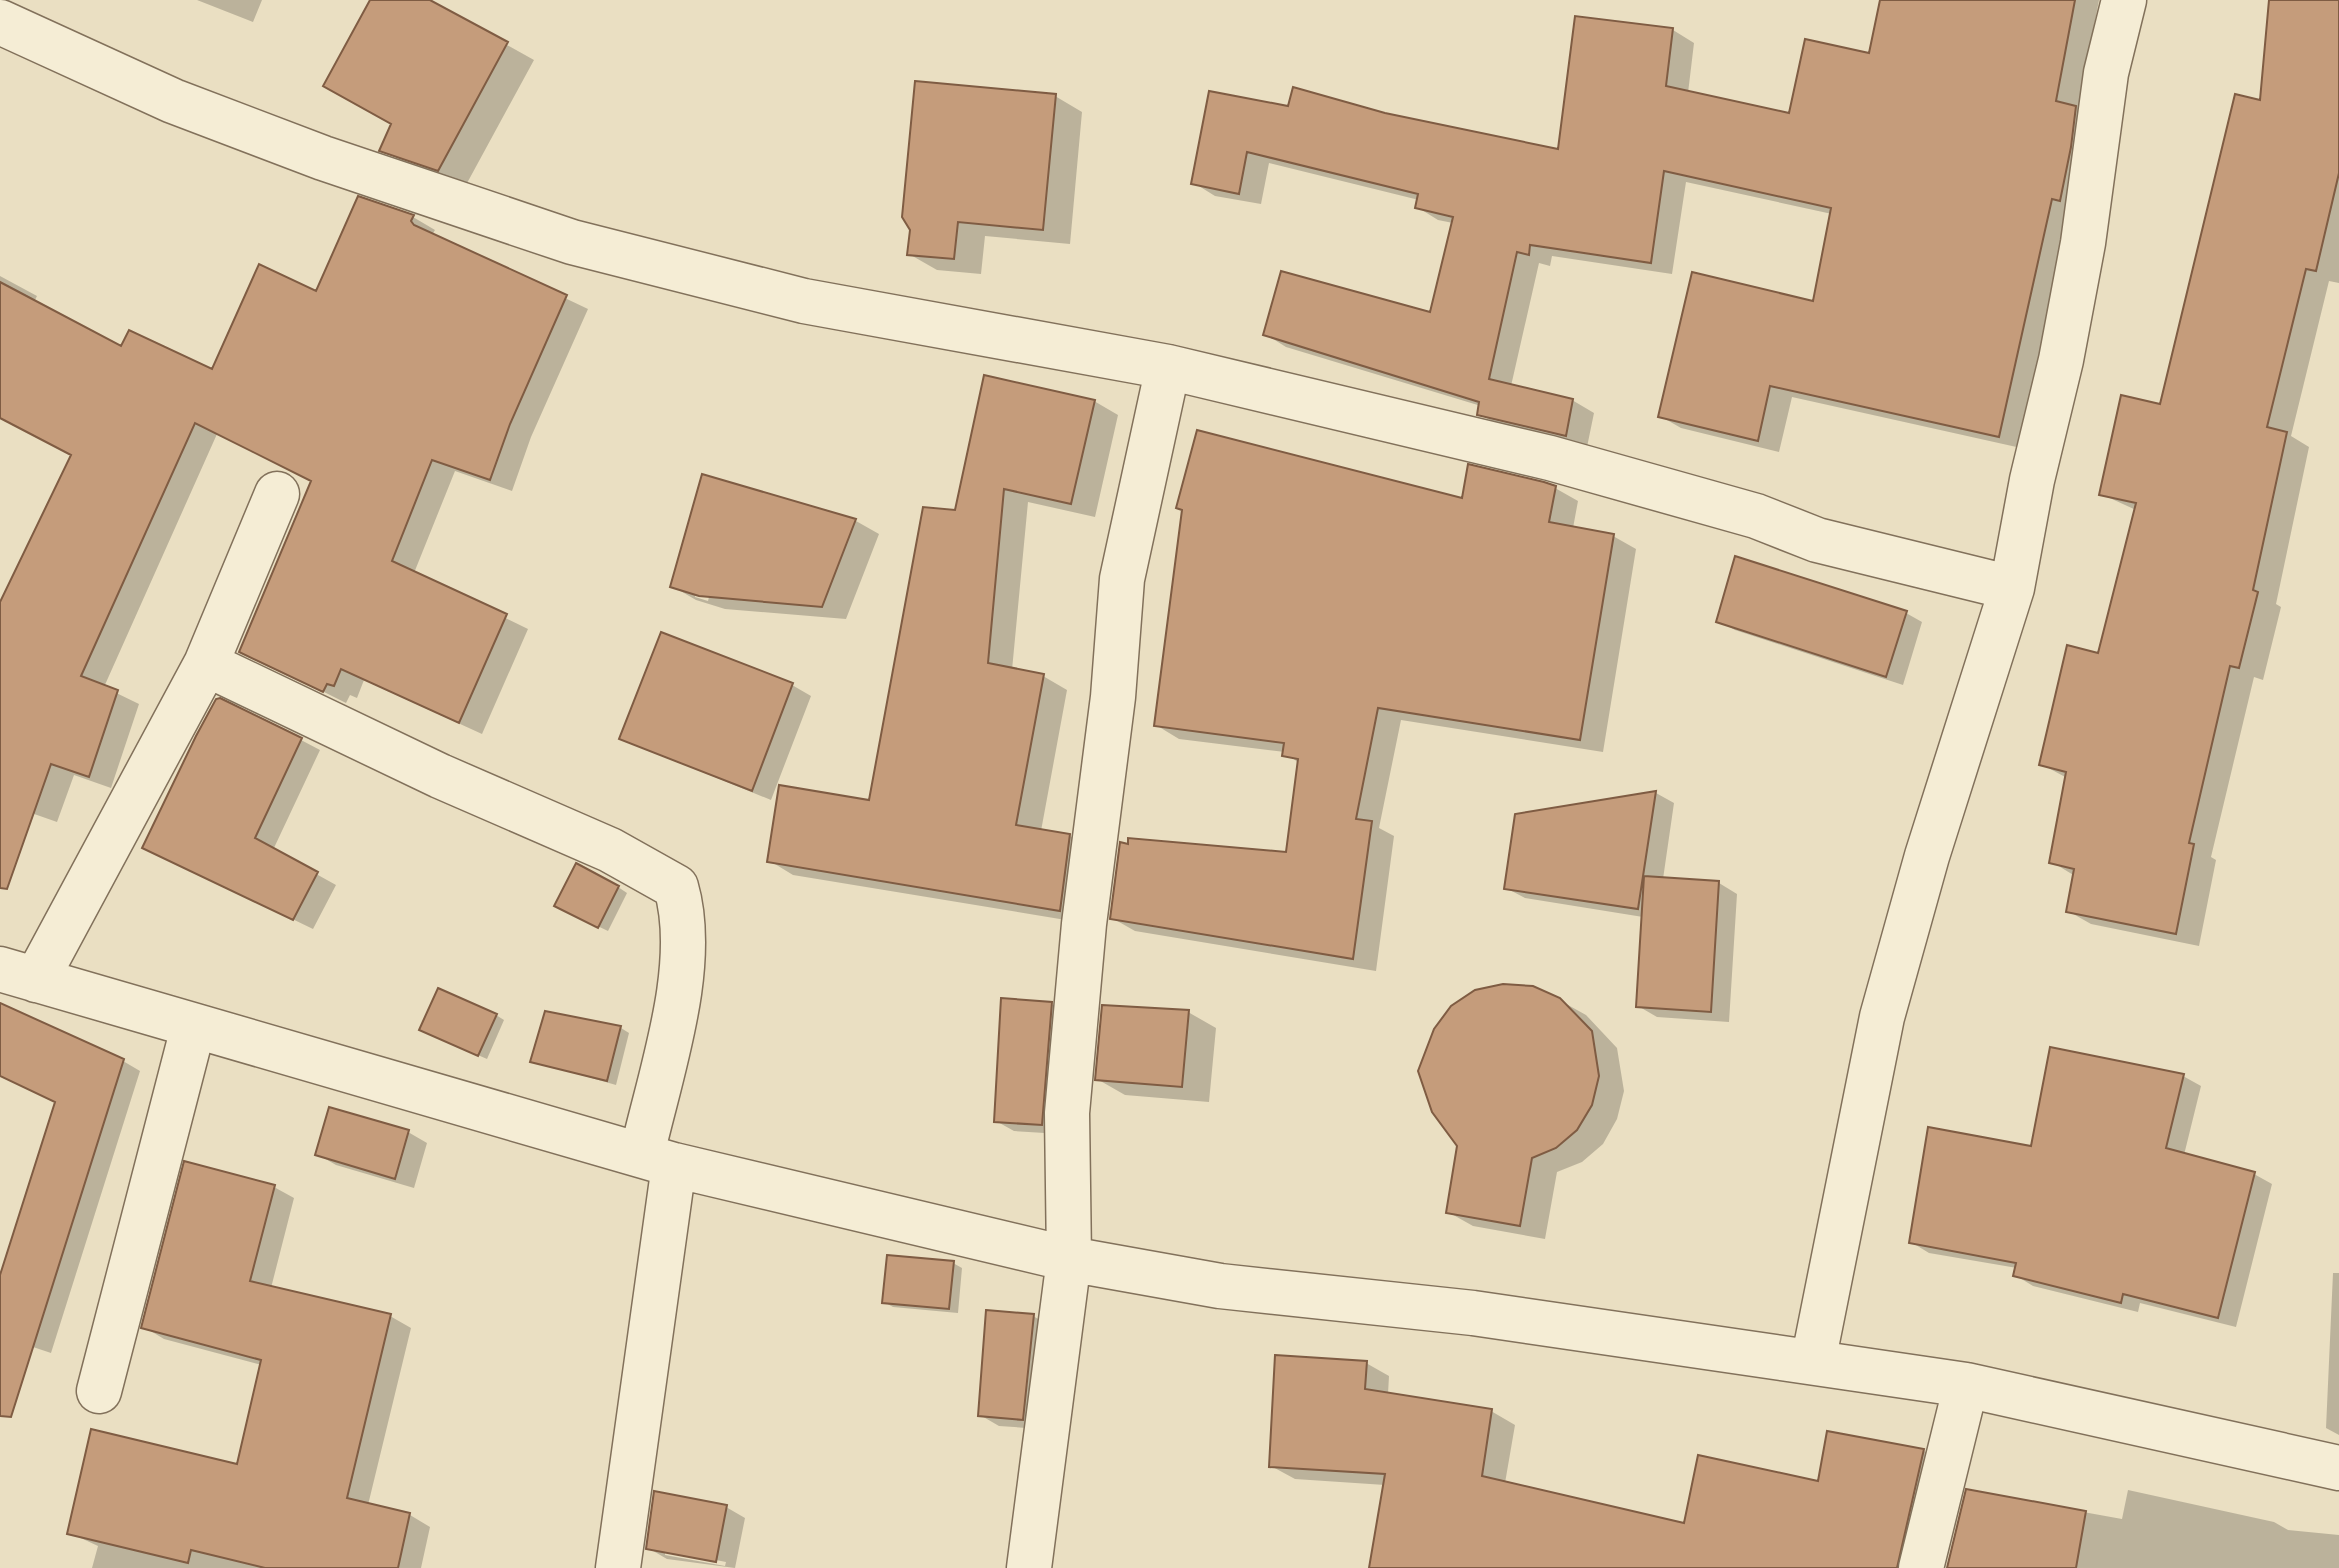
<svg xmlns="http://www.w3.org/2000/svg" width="2339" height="1568" font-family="'Source Serif 4',serif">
<rect width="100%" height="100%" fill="#eadfc2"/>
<!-- shadow -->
<path fill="#0003" fill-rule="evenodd" d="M197 0H262L253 22Z
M372 0H426L534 60 466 185 409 165 382 150 394 124Z
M1882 0H2099L2078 109 2097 120 2021 448 1792 397 1779 452 1681 428 1660 416 1814 303 1832 214 1686 182 1672 274 1552 256 1550 266 1539 263 1511 386 1572 400 1594 413 1587 447 1501 426 1479 414 1481 406 1286 347 1265 334 1432 315 1453 223 1438 220 1417 207 1419 200 1269 163 1261 204 1215 196 1194 183 1289 108 1384 115 1559 151 1576 18 1673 30 1694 43 1688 93 1790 116 1870 55Z
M2271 0H2339V283L2329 281 2291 436 2309 447 2276 604 2281 607 2263 680 2254 677 2211 857 2216 860 2199 946 2091 924 2068 911 2075 876 2052 862 2067 778 2041 764 2100 655 2136 510 2101 494 2162 406 2262 103Z
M1055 96 1082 112 1070 244 985 236 981 274 937 270 909 254Z
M360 199 413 217 435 230 432 235 588 309 531 437 512 491 455 471 414 573 528 629 482 734 364 680 357 698 350 695 346 703 242 651 313 481 217 434 104 687 139 704 111 788 74 775 57 822 0 802V609L73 455 0 418V276L37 296 34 302 122 349 213 371 317 294Z
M1094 401 1118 415 1095 517 1028 502 1012 670 1043 676 1067 690 1041 831 1070 836 1093 850 1084 923 793 875 770 861 871 802 956 512Z
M704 476 856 521 879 534 846 619 725 609 696 600 672 586ZM695 593 709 597 708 601 695 597Z
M1555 488 1578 501 1573 528 1613 536 1636 549 1603 752 1401 720 1379 828 1394 836 1376 971 1135 931 1112 918 1287 854 1300 764 1285 752 1179 739 1156 725 1464 500Z
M1906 613 1922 622 1903 685 1735 630 1718 621Z
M662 635 792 685 811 696 771 800 622 739Z
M301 740 320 750 273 850 336 885 313 929 145 848Z
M1656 793 1674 803 1663 879 1719 883 1737 894 1729 1022 1657 1017 1638 1006 1643 917 1525 898 1506 888 1517 816Z
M618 887 627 893 608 931 566 911Z
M1559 1000 1586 1015 1617 1048 1624 1091 1617 1119 1603 1144 1582 1162 1557 1172 1545 1239 1473 1226 1448 1212Z
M1051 1004 1070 1014 1061 1134 1014 1131 996 1121Z
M1188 1012 1216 1028 1209 1102 1125 1095 1097 1079Z
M547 1014 621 1028 629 1033 616 1085 532 1061Z
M496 1015 504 1020 487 1059 430 1034Z
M0 1016 123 1061 140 1071 51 1353 0 1336V1282L57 1103 0 1075Z
M2183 1076 2201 1086 2184 1155 2254 1174 2272 1184 2236 1327 2140 1303 2138 1312 2033 1286 2015 1275 2017 1268 1929 1253 1911 1242 2032 1148Z
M408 1132 427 1143 414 1188 336 1165 317 1154Z
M274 1187 294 1198 271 1288 390 1316 411 1328 368 1505 410 1515 430 1527 421 1568H92L98 1546 70 1533 238 1467 262 1365 164 1339 144 1327Z
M953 1263 962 1268 958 1313 893 1307 884 1302Z
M2333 1273H2339V1435L2326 1428Z
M1033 1316 1052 1327 1041 1429 999 1426 980 1415Z
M1366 1363 1389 1376 1388 1394 1491 1411 1515 1425 1505 1483 1685 1525 1819 1484 1829 1433 1924 1451 1947 1465 1922 1568H1371L1385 1485 1295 1479 1271 1466Z
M2128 1490 2274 1522 2288 1530 2339 1535V1568H1949L1968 1491 2122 1519Z
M726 1507 745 1518 735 1568 667 1559 648 1548ZM665 1550 726 1562 725 1566 665 1555Z"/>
<!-- building -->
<path fill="#c59c7b" stroke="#7f5c43" stroke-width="2" d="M370 0H430L508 42 438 171 379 151 391 124 323 86Z
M1880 0H2075L2056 101 2076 106 2071 147 2060 201 2052 199 1999 437 1770 386 1758 441 1658 417 1692 272 1813 301 1831 208 1664 171 1651 263 1530 245 1529 255 1517 252 1489 379 1573 399 1566 436 1477 415 1479 402 1263 335 1281 271 1430 312 1453 217 1415 208 1418 194 1247 152 1239 194 1191 184 1209 91 1288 106 1293 87 1385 113 1558 149 1575 16 1673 28 1666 86 1789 113 1805 39 1869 53Z
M2269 0H2339V173L2316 271 2306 269 2267 427 2287 432 2253 590 2258 592 2239 668 2230 666 2189 843 2194 844 2176 934 2066 912 2074 869 2049 863 2066 772 2039 765 2067 645 2098 653 2136 503 2099 495 2121 395 2160 404 2235 94 2260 100Z
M915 81 1056 94 1043 230 958 222 954 259 907 255 910 230 902 217Z
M358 196 414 215 411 221 414 225 567 295 510 424 490 480 432 460 392 561 507 614 459 723 341 669 334 686 327 684 323 692 239 652 311 481 195 423 81 676 118 690 89 777 51 764 7 889 0 888V602L71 455 0 418V282L121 346 129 330 212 369 259 264 316 291Z
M984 375 1095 400 1071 504 1004 489 988 663 1044 674 1016 825 1070 834 1060 911 767 862 779 785 869 800 923 507 955 510Z
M1197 430 1462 498 1468 464 1544 482 1556 486 1549 522 1614 534 1580 740 1378 708 1356 819 1372 821 1353 959 1110 919 1120 842 1128 844V838L1286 852 1298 759 1282 756 1284 743 1154 726 1182 510 1176 508Z
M702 474 856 519 822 607 699 596 670 587Z
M1735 556 1907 611 1886 677 1716 622Z
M661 632 793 683 752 791 619 739Z
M220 698 302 738 255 838 318 872 293 920 142 848 196 736 216 699Z
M1656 791 1638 909 1504 889 1515 814Z
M576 863 619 886 598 928 554 906Z
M1644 876 1719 881 1711 1012 1636 1007Z
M1503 984 1533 986 1560 998 1592 1031 1599 1076 1592 1105 1577 1130 1556 1148 1532 1158 1520 1226 1446 1213 1457 1146 1432 1112 1418 1071 1434 1029 1451 1006 1475 990Z
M438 988 497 1014 478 1056 419 1030Z
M1001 998 1052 1002 1042 1125 994 1122Z
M0 1003 124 1059 11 1417 0 1416V1275L55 1102 0 1076Z
M1102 1005 1189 1010 1182 1087 1095 1080Z
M545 1011 621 1026 607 1081 530 1062Z
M2050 1047 2184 1074 2166 1148 2255 1172 2218 1318 2123 1294 2121 1303 2013 1276 2016 1263 1909 1243 1928 1127 2031 1146Z
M329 1107 409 1130 395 1179 315 1155Z
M184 1161 275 1185 250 1281 391 1314 347 1498 410 1513 398 1568H265L191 1550 188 1563 67 1534 91 1429 237 1464 261 1360 141 1328Z
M887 1255 954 1261 949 1309 882 1303Z
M986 1310 1034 1314 1023 1420 978 1416Z
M1275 1355 1367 1361 1365 1389 1492 1409 1482 1476 1684 1523 1698 1455 1818 1481 1827 1431 1924 1449 1897 1568H1369L1385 1474 1269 1467Z
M1966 1489 2086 1511 2076 1568H1947Z
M654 1491 727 1505 716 1562 646 1549Z"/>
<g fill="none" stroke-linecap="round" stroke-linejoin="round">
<!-- minor casing -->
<g stroke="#82715b" stroke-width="47">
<path id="minor" d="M0 22 173 101 323 158 572 242 804 301 1168 367 1550 458 1756 516 1817 540 2012 588
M206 664 440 776 610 850 676 887C699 966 660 1074 642 1154
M0 969 674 1165 1069 1259 1220 1286 1473 1313 1966 1385 2339 1468
M36 980 206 664 277 494
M1813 1362 1882 1017 1927 856 2012 588 2032 480 2061 360 2083 243 2106 73 2124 0
M99 1391 193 1028
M618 1568 674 1165
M1029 1568 1069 1259 1067 1113 1084 924 1113 697 1122 579 1168 367
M1921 1568 1966 1385"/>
</g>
<!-- minor -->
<use href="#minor" stroke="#f5edd5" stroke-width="44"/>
</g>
</svg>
